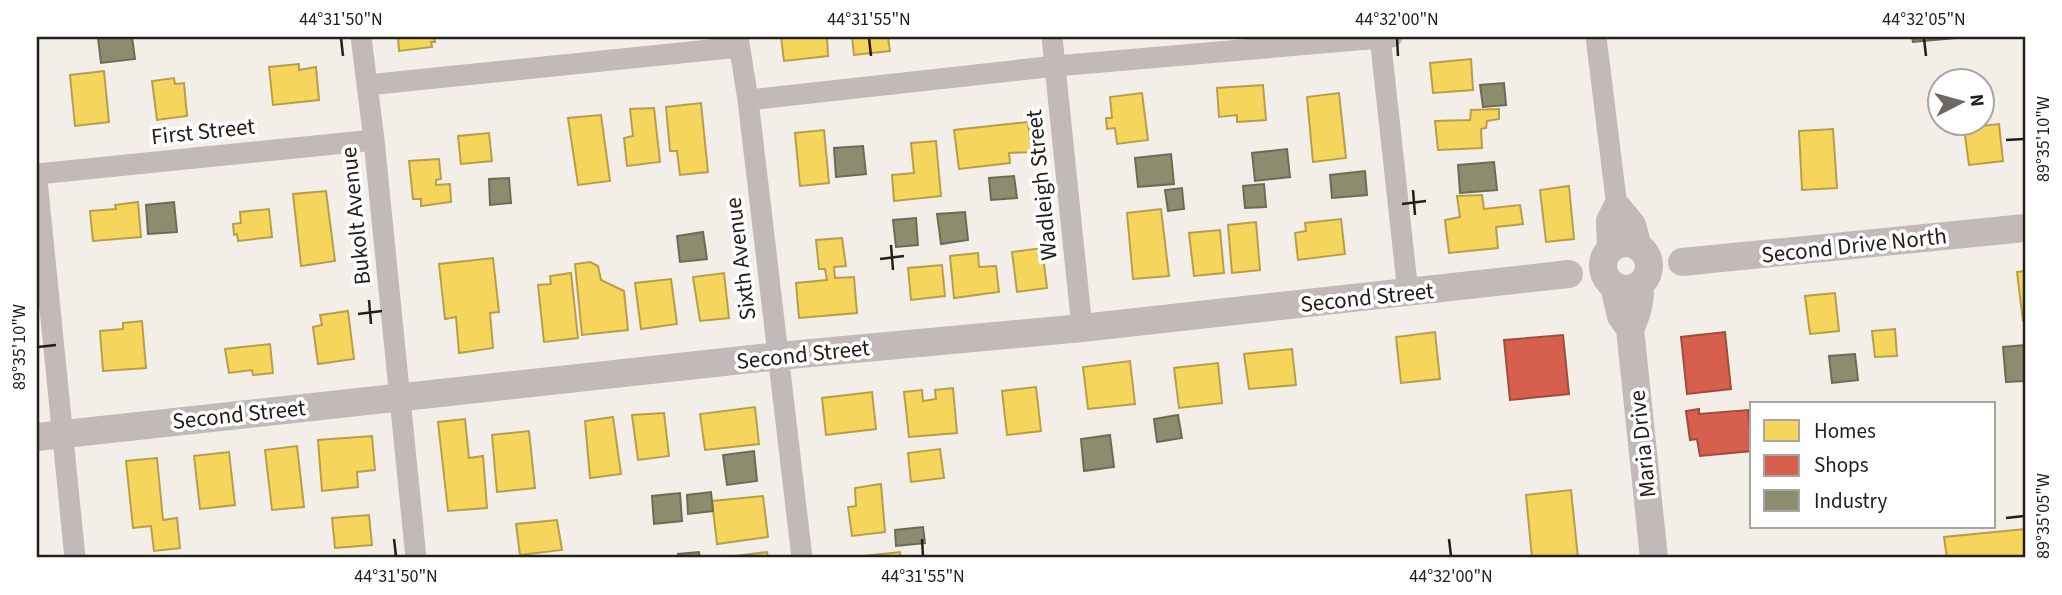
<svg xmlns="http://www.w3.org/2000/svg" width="2062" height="595" font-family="'Source Sans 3',sans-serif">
<rect width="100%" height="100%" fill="#f3efe8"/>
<!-- homes -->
<path fill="#f6d55c" stroke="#b79f49" stroke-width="2" d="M398 37H434L435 42H431L432 47 399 51Z
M781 37H827L828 56 784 61Z
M852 37H888L890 51 854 55Z
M1471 59 1473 90 1433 93 1430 63Z
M299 64V70L316 67 319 100 273 105 269 67Z
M104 71 109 122 75 126 70 75Z
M174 78 175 84 184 83 187 116 157 120 152 81Z
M1263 85 1266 120 1237 122V115L1219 117 1217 88Z
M1142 93 1148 140 1117 144 1115 128 1107 129 1106 118H1112L1110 97Z
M1339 93 1346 158 1313 162 1307 97Z
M701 103 708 172 680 175 677 151H670L666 107Z
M654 108 660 162 627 166 624 138 633 136 630 109Z
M1499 109V119L1487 121 1486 128 1481 129 1482 148 1438 150 1435 121 1470 120 1471 110Z
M601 115 610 181 578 185 568 118Z
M1028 122 1032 152 1009 153 1010 163 959 169 954 130Z
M1999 124 2003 161 1969 165 1964 128Z
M1833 129 1837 188 1802 190 1799 131Z
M824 130 829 183 800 186 795 133Z
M489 133 492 161 461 164 458 136Z
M936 141 941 196 894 201 892 175 914 173 911 143Z
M439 159 441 179 436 180V185L450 184 451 202 421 206V199H413L409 161Z
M1569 186 1574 239 1546 242 1540 190Z
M326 191 335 261 301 266 293 194Z
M1482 195 1484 209 1520 205 1523 224 1496 227 1498 248 1449 253 1445 220 1460 217 1457 196Z
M138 202 141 237 93 241 90 211 116 209 115 205Z
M269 209 272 237 238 241 237 234 234 235 233 224 241 223 240 212Z
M1161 209 1169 276 1133 279 1127 213Z
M1341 219 1345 254 1298 260 1295 233 1306 231 1305 223Z
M1256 222 1260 270 1232 273 1228 225Z
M1220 230 1224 273 1194 276 1189 233Z
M842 238 846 266 834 267 835 278 854 277 857 313 799 318 796 283 827 280 825 269H819L816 240Z
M1042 248 1047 288 1017 292 1012 252Z
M978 253 979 267 996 266 999 292 954 298 950 256Z
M493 258 499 312 490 313 493 348 459 353 456 317 445 319 439 264Z
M590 262 598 266 601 280 624 291 628 330 582 335 575 264Z
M942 265 945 296 911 300 908 268Z
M2025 271V321H2023L2017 272Z
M571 273 578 338 544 342 538 285 551 284 550 276Z
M724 273 729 318 700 321 693 277Z
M671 279 677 324 641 329 635 283Z
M1835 293 1839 331 1810 334 1805 296Z
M348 311 354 359 318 364 313 327 322 325 320 315Z
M142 321 146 368 103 371 100 331 123 329V323Z
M1895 329 1897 356 1875 357 1872 331Z
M1435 332 1440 379 1401 383 1396 337Z
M270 344 273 373 253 375 252 370 229 373 225 349Z
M1292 349 1296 385 1249 389 1244 354Z
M1130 361 1135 404 1088 409 1083 367Z
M1218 363 1222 403 1179 408 1174 368Z
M1036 387 1041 431 1007 435 1002 391Z
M953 388 957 433 909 437 904 392 922 390 923 401 936 399 935 390Z
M872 392 876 429 826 435 822 398Z
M755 407 759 444 705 450 700 414Z
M664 413 669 456 638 460 632 415Z
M613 417 621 474 590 478 585 421Z
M465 419 469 458 483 456 487 508 448 511 438 422Z
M529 431 535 488 497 492 492 435Z
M372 436 375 470 357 472 358 487 322 491 318 440Z
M297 446 304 507 272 510 265 450Z
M940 449 944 478 911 482 908 453Z
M229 452 235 505 200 509 194 456Z
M157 458 163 520 177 518 180 548 154 551 151 526 133 528 126 461Z
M881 484 885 532 852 536 848 507 856 506 855 488Z
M1571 490 1578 558H1532L1526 495Z
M763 496 768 537 717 544 712 501Z
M369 515 372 545 335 548 332 518Z
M557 520 562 550 520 555 516 524Z
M2025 529V558H1947L1944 537Z
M767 552 768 558H720Z
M900 552V558H855V557Z"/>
<!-- shops -->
<path fill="#d6604d" stroke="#a04d3e" stroke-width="2" d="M1725 332 1731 389 1687 394 1681 337Z
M1563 335 1569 394 1510 400 1504 340Z
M1699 409V414L1748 410 1752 451 1700 456 1697 439 1690 440 1686 411Z"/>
<!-- industry -->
<path fill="#8c8c6e" stroke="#6c6c55" stroke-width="2" d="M112 37H132L135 59 101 63 98 38Z
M1912 37H1967L1913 42Z
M1504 83 1506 105 1483 107 1480 85Z
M863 146 866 174 836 177 834 148Z
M1287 149 1290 177 1255 181 1252 153Z
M1171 154 1174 184 1138 187 1135 158Z
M1494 162 1497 190 1460 193 1458 165Z
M1365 171 1367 195 1332 198 1330 175Z
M1014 176 1017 198 991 200 989 178Z
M509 178 511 203 490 205 489 179Z
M1264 184 1266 207 1245 208 1243 186Z
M1182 188 1184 209 1168 211 1165 190Z
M174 202 177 232 148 234 146 205Z
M965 212 968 240 941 244 937 214Z
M916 218 918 245 896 247 893 220Z
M703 232 707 259 680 262 677 236Z
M2025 345V381L2006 382 2003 347Z
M1855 354 1858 380 1832 383 1829 356Z
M1178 415 1182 438 1157 442 1154 419Z
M1110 435 1114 467 1084 471 1081 439Z
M754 451 757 481 727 485 723 455Z
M711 492 713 511 688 514 687 495Z
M680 493 682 521 654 524 652 496Z
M923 527 925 543 896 546 895 530Z
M699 552 700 558H679L678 554Z"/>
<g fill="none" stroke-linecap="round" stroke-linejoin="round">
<!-- minor -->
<path stroke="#c1bab8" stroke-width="21" d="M361 37 374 140 416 558
M738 37 748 100 802 558
M1052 37 1082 328
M1380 37 1408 293
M1596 37 1617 207
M367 85 739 47
M748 100 1056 66 1392 37
M37 174 374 140
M37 180 75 558"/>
<!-- tertiary -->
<path stroke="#c1bab8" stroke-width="28" d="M1603 266a23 23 0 1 1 46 0a23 23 0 1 1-46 0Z
M1611 249 1610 221 1617 207 1632 225 1638 247
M1682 262 2025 228
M1614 286 1621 316 1630 329C1637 314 1641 301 1640 284
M1630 329 1654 558
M37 437 779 356 1082 328 1569 274"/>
</g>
<!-- ticks -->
<path fill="none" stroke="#23201c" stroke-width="2.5" d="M341 38 343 56M869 38 871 56M1397 38 1398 56M1924 38 1926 56M2006 140 2024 139M1413 190 1415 215M1402 204 1426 201M891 245 893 270M880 259 904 256M369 300 371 324M358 314 382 311M38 347 56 345M2006 518 2024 516M394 539 396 556M922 539 923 556M1449 539 1451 556"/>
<g text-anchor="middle" stroke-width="7" stroke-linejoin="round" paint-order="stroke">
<!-- street labels -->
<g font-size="23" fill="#23201c" stroke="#fff">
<text transform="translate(203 131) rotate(-6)" y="8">First Street</text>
<text transform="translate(1041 185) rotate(-96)" y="8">Wadleigh Street</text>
<text transform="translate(355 216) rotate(-96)" y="8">Bukolt Avenue</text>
<text transform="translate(1854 245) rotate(-6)" y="8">Second Drive North</text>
<text transform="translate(740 259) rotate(-97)" y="8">Sixth Avenue</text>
<text transform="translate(1367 297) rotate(-6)" y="8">Second Street</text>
<text transform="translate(803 354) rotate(-6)" y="8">Second Street</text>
<text transform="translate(239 414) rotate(-6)" y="8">Second Street</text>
<text transform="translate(1642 444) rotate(-96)" y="8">Maria Drive</text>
</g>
</g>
<!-- border -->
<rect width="2062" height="595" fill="none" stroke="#ffffff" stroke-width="77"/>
<!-- legend -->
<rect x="1750" y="402" width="245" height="126" fill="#ffffff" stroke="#a7a6a4" stroke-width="2"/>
<rect x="1764" y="420" width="35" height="21" fill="#f6d55c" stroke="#a7a6a4" stroke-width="2"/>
<text x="1814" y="438" font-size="21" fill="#23201c">Homes</text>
<rect x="1764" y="455" width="35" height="21" fill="#d6604d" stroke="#a7a6a4" stroke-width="2"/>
<text x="1814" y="472" font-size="21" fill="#23201c">Shops</text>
<rect x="1764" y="490" width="35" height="21" fill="#8c8c6e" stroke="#a7a6a4" stroke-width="2"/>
<text x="1814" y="508" font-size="21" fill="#23201c">Industry</text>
<!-- north arrow -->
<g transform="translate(1961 102) rotate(84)"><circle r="33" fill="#ffffff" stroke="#a7a6a4" stroke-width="2"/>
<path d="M0-5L12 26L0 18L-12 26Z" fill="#6c6863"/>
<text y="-10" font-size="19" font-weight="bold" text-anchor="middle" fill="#23201c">N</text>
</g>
<rect x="38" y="38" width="1986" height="518" fill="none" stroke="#23201c" stroke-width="2.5"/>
<g font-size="18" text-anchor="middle" fill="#23201c">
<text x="341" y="25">44°31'50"N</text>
<text x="869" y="25">44°31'55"N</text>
<text x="1397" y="25">44°32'00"N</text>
<text x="1924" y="25">44°32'05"N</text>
<text transform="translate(2043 139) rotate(-90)" y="6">89°35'10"W</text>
<text transform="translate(19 347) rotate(-90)" y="6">89°35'10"W</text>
<text transform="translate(2043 516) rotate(-90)" y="6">89°35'05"W</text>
<text x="396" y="582">44°31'50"N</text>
<text x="923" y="582">44°31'55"N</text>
<text x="1451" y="582">44°32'00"N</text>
</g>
</svg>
